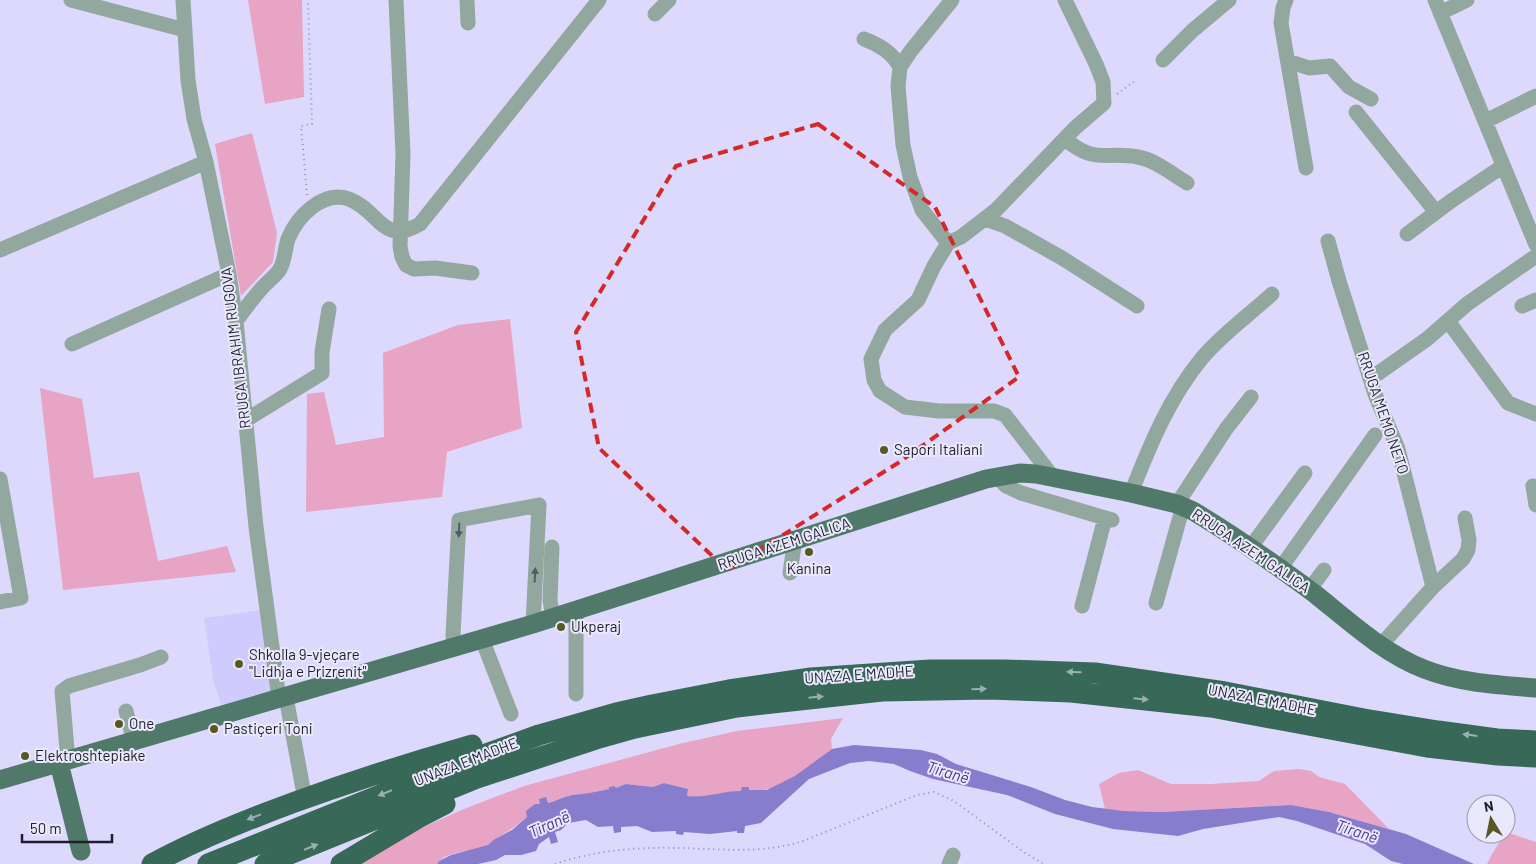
<svg xmlns="http://www.w3.org/2000/svg" width="1536" height="864" font-family="Barlow,sans-serif">
<rect width="100%" height="100%" fill="#dcd9fc"/>
<!-- built -->
<path fill="#d0cbfd" d="M262 610 271 692 221 705 213 679 204 618Z"/>
<!-- green -->
<path fill="#e7a4c4" d="M248 0H302L304 97 265 104Z
M252 133 277 233 273 262 241 296 215 144Z
M510 319 522 428 447 452 442 497 306 512 307 394 324 392 336 445 384 437 383 353 458 325Z
M40 388 82 399 94 478 139 472 158 561 227 546 236 572 63 590Z
M843 718 831 739 832 749C809 766 772 802 742 787V791C730 791 720 795 708 797 701 797 694 796 687 796L688 789 664 783 653 787 626 784 616 789V786L609 787V789C596 792 584 794 571 795 563 797 556 801 547 803L546 798C533 814 515 827 497 838 494 840 492 843 488 845 474 853 447 849 437 864H361L412 832 464 809 524 786 679 744 737 731Z
M1299 769 1311 771 1319 777 1345 784 1389 829 1329 812 1291 805 1162 812 1124 811 1105 809 1099 784 1119 773 1138 770 1171 784H1211L1259 781 1274 771Z
M1506 832 1536 842V864H1487L1492 854Z"/>
<!-- water -->
<path fill="#887ccd" d="M854 745 921 750 937 754 956 764 1031 787 1065 800 1092 807 1124 811 1162 812 1291 805 1329 812 1406 834 1474 864H1403L1391 861 1365 844 1297 821 1279 817 1203 829 1178 836 1113 829 1055 814 1007 795 933 779 910 771 894 764 869 761 850 763 809 779 761 823 745 826 744 833H737V831L710 834 684 832 683 835 676 834V831L652 832 637 826 621 827V832L614 833 613 826 598 827 586 820 568 823 561 830 555 832 558 842 551 844 549 837 539 844 536 851 521 855H505L496 860 478 864H437L439 861 451 855 488 845 495 839 512 830 527 817 526 811 535 804H540L539 799 546 797 548 803C556 801 563 797 572 795 584 794 596 792 609 789V787L615 786 616 788 626 784 653 787 664 783 688 789 687 796C709 798 721 791 741 791L742 787H749V790H767L795 776 832 749Z"/>
<g fill="none" stroke-linecap="round" stroke-linejoin="round">
<!-- path -->
<path stroke="#928fab" stroke-width="2" stroke-dasharray="1 4" stroke-linecap="butt" d="M1117 94 1135 81
M307 195 301 126 312 124 308 0
M555 864C596 850 637 847 680 848 722 849 763 854 803 841L917 795 934 792 954 801 1025 853 1044 864"/>
<!-- minor -->
<path stroke="#92a79e" stroke-width="15" d="M71 0 185 30
M183 0 188 80 194 119 206 162 229 274 236 321 256 527 279 699
M396 0 403 154 400 246 402 257 406 265 414 269 435 268 472 273
M467 0 468 23
M1286 0 1283 8 1281 23 1306 168
M1435 0 1536 245
M1440 13 1467 0
M655 14 669 0
M864 39C879 45 892 52 900 67
M1163 60 1192 31 1229 0
M1288 61 1309 68 1330 66 1349 87 1371 99
M1356 112 1436 212
M1486 121 1536 96
M1065 139C1096 165 1105 151 1138 157 1155 160 1172 174 1187 183
M985 219 1005 226 1062 258 1137 306
M1407 234 1451 201 1503 166
M1328 241 1339 281 1375 394 1398 449 1433 587
M948 243 922 210 910 177 903 145 898 86 900 67 910 52 952 0
M0 250 206 162
M1522 306 1536 300
M236 321C244 310 253 298 262 288 267 282 276 276 280 269 285 260 285 248 288 239 297 217 322 190 349 199 380 211 382 246 420 224L599 0
M1448 321 1508 403 1536 414
M72 344 229 274
M1370 379 1427 339 1467 304 1536 256
M246 420 322 373V352L329 309
M997 477 1006 486 1021 493 1112 520
M1053 477 1005 415 994 411H939L905 407 880 391 874 380 871 359 885 330 918 300 934 266 948 243 961 237 996 210 1075 128 1104 103 1103 82 1096 64 1065 0
M0 479 21 598 0 602
M1533 486 1536 505
M1131 493C1150 445 1169 398 1202 358 1222 334 1249 315 1272 294
M1177 504 1226 429 1251 397
M552 547 550 600 553 618
M1250 548 1305 473
M1280 569 1375 435
M790 573 795 539
M1309 590 1324 570
M1156 603 1183 506
M1082 606 1105 518
M576 611V694
M482 639 511 714
M1381 645 1433 587 1463 559 1468 550 1469 540 1465 518
M454 647 453 635 459 520 539 505 533 624
M286 697 303 789
M126 711 134 742
M68 761 62 691 69 686 140 665 161 657
M949 864 953 855"/>
<!-- major -->
<path stroke="#51796a" stroke-width="19" d="M59 763 81 851
M0 780 533 624 986 479 1020 473 1036 474 1131 493 1177 504 1193 511C1235 536 1276 565 1315 594 1349 621 1383 653 1424 669 1459 683 1499 685 1536 688"/>
<!-- highway -->
<path stroke="#386857" stroke-width="21" d="M152 864C198 839 246 820 295 802 353 781 412 762 472 745
M208 864 453 766 539 735 616 713 652 705 729 690 811 678 930 670H1005L1095 673 1225 692 1364 719 1438 731 1497 739 1536 741
M265 864 477 778 596 739 635 728 737 707 882 691 988 689 1071 692 1211 707 1427 747 1498 755 1536 757
M341 864 418 818 445 804"/>
</g>
<!-- one-way arrows -->
<defs><path id="oneway-solid" d="M-6-.8H1V-3.2L6.5 0L1 3.2V.8H-6Z" transform="scale(1.25)"/></defs>
<g fill="#535c60">
<use href="#oneway-solid" transform="translate(459 530) rotate(93)"/>
<use href="#oneway-solid" transform="translate(535 575) rotate(-87)"/>
</g>
<g fill="#9aafb1">
<use href="#oneway-solid" transform="translate(1074 672) rotate(-178)"/>
<use href="#oneway-solid" transform="translate(979 689) rotate(-1)"/>
<use href="#oneway-solid" transform="translate(816 697) rotate(-6)"/>
<use href="#oneway-solid" transform="translate(1141 699) rotate(6)"/>
<use href="#oneway-solid" transform="translate(1470 735) rotate(-173)"/>
<use href="#oneway-solid" transform="translate(385 793) rotate(158)"/>
<use href="#oneway-solid" transform="translate(254 817) rotate(159)"/>
<use href="#oneway-solid" transform="translate(311 847) rotate(-22)"/>
</g>
<!-- marked area -->
<path fill="none" stroke="#d62828" stroke-width="4" stroke-dasharray="10 6" stroke-linejoin="round" d="M818 124 935 207 1019 377 898 463 727 570 599 448 576 332 676 166Z"/>
<!-- markers -->
<g fill="#585825" stroke="#eae9fb" stroke-width="2">
<circle cx="884" cy="450" r="5"/>
<circle cx="809" cy="552" r="5"/>
<circle cx="561" cy="627" r="5"/>
<circle cx="239" cy="664" r="5"/>
<circle cx="119" cy="724" r="5"/>
<circle cx="214" cy="729" r="5"/>
<circle cx="25" cy="756" r="5"/>
</g>
<g text-anchor="middle" stroke-width="4" stroke-linejoin="round" paint-order="stroke">
<!-- street labels -->
<g font-size="15" fill="#201e2e" stroke="#eae9fb">
<text transform="translate(236 348) rotate(-97)" y="5">RRUGA IBRAHIM RUGOVA</text>
<text transform="translate(1383 413) rotate(71)" y="5">RRUGA MEMO NETO</text>
<text transform="translate(784 544) rotate(-18)" y="5">RRUGA AZEM GALICA</text>
<text transform="translate(1251 551) rotate(34)" y="5">RRUGA AZEM GALICA</text>
<text transform="translate(859 675) rotate(-4)" y="5">UNAZA E MADHE</text>
<text transform="translate(1262 700) rotate(11)" y="5">UNAZA E MADHE</text>
<text transform="translate(466 762) rotate(-21)" y="5">UNAZA E MADHE</text>
</g>
<!-- poi labels -->
<g font-size="15" fill="#201e2e" stroke="#eae9fb" text-anchor="start">
<text x="894" y="455">Sapori Italiani</text>
<text x="809" y="574" text-anchor="middle">Kanina</text>
<text x="571" y="632">Ukperaj</text>
<text x="249" y="660">Shkolla 9-vjeçare<tspan x="249" dy="17">"Lidhja e Prizrenit"</tspan></text>
<text x="129" y="729">One</text>
<text x="224" y="734">Pastiçeri Toni</text>
<text x="35" y="761">Elektroshtepiake</text>
</g>
<!-- water labels -->
<g font-size="16" font-style="italic" fill="#4a3392" stroke="#eae9fb">
<text transform="translate(948 772) rotate(17)" y="6">Tiranë</text>
<text transform="translate(549 824) rotate(-24)" y="6">Tiranë</text>
<text transform="translate(1357 831) rotate(19)" y="6">Tiranë</text>
</g>
</g>
<!-- north arrow -->
<g transform="translate(1491 819) rotate(350)"><circle r="24" fill="#eae9fb" stroke="#9998a9"/>
<path d="M0-4L9 19L0 12L-9 19Z" fill="#585825"/>
<text y="-8" font-size="14" font-weight="bold" text-anchor="middle" fill="#201e2e">N</text>
</g>
<!-- scale -->
<path d="M22 834v8h90v-8" fill="none" stroke="#201e2e" stroke-width="2.5"/>
<text x="30" y="834" font-size="15" fill="#201e2e" stroke="#eae9fb" stroke-width="4" paint-order="stroke">50 m</text>
</svg>
